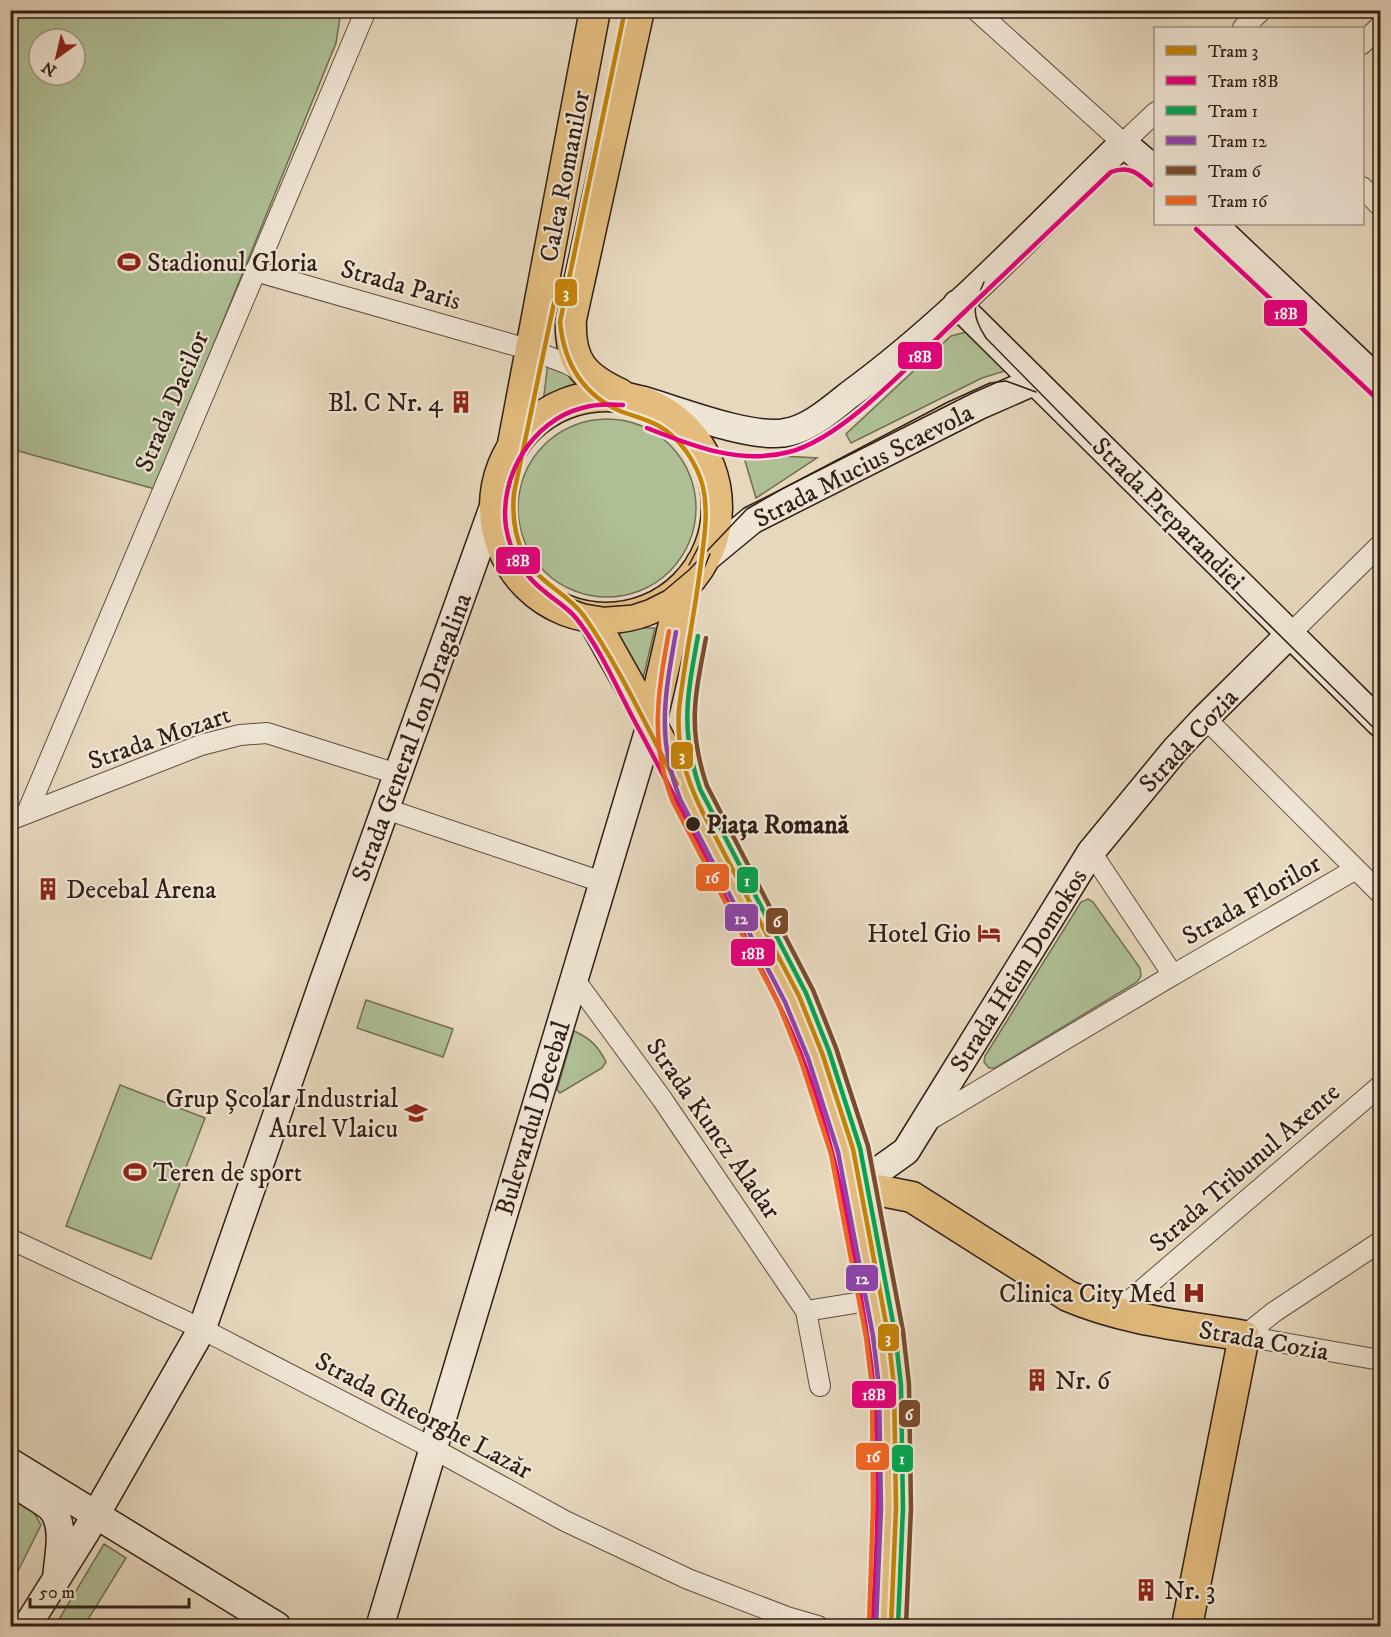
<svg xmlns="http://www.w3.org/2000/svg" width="1391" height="1637" font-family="'IM FELL DW Pica',serif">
<rect width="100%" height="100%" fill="#e6d7bd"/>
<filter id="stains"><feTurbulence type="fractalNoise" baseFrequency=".00333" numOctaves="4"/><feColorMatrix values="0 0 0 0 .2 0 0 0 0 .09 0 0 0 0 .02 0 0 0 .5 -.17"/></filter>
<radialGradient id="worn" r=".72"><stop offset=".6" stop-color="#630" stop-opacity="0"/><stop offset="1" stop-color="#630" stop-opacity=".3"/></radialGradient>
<!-- green -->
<path fill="#afbf95" stroke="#706f56" stroke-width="1.5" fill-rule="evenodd" d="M10 11H341L336 43 155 489 11 449ZM39 39H75V75H39Z
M970 331 1008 370 982 378 851 443 846 434 951 336Z
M548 363 568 373 577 388 559 394 543 403Z
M518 508a89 89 0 1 1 178 0a89 89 0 1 1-178 0Z
M743 454 817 458 756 498Z
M641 628H655L640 691 610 637 618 633Z
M1088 899 1093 902 1140 968 1141 976 1137 982 995 1068H989L984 1062 985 1056 1081 902Z
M366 1000 453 1029 443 1057 357 1028Z
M574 1031C590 1038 598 1046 606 1062L602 1068 560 1093 557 1090Z
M120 1085 205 1118 151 1259 66 1226Z
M11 1498 33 1511 41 1525 11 1585Z
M104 1544 126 1558 84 1626H55Z"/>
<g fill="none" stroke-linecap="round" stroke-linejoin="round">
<!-- street casing -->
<g stroke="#5e4d40" stroke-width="22">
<path id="street" d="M976 10 1123 143 1156 112
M1243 28 1262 10
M1362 44 1380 26
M1362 187 1380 206
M255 271 531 350 568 364 584 373
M1290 634 1380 545
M386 809 602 882
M27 813 366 10
M10 820 201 745 240 735 267 733 397 774
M1356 869 1380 893
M1173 975 1356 869 1205 718
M574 979 662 1099 806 1311 820 1386
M926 1122 1173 975 1091 852
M10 1239 202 1329 432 1448 565 1521 688 1579 787 1617 818 1626
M806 1311 874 1300
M1115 1313 1380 1086
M1244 1336 1274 1312 1380 1242
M1244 1336 1380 1360"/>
</g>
<!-- secondary casing -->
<g stroke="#301f17" stroke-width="30">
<path id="secondary" d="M1213 224 1380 382
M957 304 1380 723
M642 400C677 410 748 438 783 433 808 430 830 410 849 395 949 322 1035 229 1123 143L1156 171
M700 563 752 520 978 406 1035 381
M857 1186 906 1151 1091 852 1175 750 1205 718 1290 634
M10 1462 277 1626
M21 1488C30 1494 41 1500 50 1507 66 1523 59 1553 57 1573
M27 1626 87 1530 202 1329 324 980 498 494
M380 1626 651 723"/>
</g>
<!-- primary casing -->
<g stroke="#301f17" stroke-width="33">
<path id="primary" d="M620 394C583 377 569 361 571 319L639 10
M495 507a111 111 0 1 1 222 0a111 111 0 1 1-222 0Z
M513 444 595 10
M593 620 651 723 801 1015 827 1085 846 1142 857 1186 884 1353 888 1413 890 1526 885 1626
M651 723 681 593
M857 1186 912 1197 1068 1296C1124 1320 1185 1326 1244 1336L1187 1626"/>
</g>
<!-- street -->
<use href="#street" stroke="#efe5d4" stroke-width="20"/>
<!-- secondary -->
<use href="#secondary" stroke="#efe5d4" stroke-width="27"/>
<!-- primary -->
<use href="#primary" stroke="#e3bc7e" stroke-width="30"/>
<!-- tram -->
<path stroke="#301f17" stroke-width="1.5" d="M984 282C973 307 971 315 986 338L1247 603 1380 734
M689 565 701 542 705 528
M698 583 710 554
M569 598 586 604 604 607 631 605 646 600 664 591 689 570 747 509 782 489 948 402 990 383 1006 381 1036 392"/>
<!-- tram-1 casing -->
<g stroke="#efe5d4" stroke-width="9">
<path id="tram-1" d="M625 10 560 322C564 363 582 394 620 411 633 416 647 419 659 426 680 438 697 463 703 487 708 509 705 533 702 555 696 607 685 657 679 709 676 747 686 779 703 813L799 996 822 1053 853 1149 888 1334 894 1386 896 1508 891 1626
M554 303 514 493C512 514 514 535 524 555 537 583 567 592 584 616 620 668 647 728 677 784"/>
</g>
<!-- tram-2 casing -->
<g stroke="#efe5d4" stroke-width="9">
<path id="tram-2" d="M1196 229 1375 397
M623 405C609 404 595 404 582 408 532 421 499 476 506 527 510 552 524 576 544 591 554 600 567 607 576 618 600 648 616 686 634 720 672 790 707 860 742 931 763 973 785 1013 802 1057 829 1128 846 1203 858 1279 863 1313 870 1348 873 1382 881 1463 878 1545 872 1625
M647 428C692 446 741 465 789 452 844 438 914 360 956 320 1007 271 1059 222 1111 172 1129 165 1138 173 1151 185"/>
</g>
<!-- tram-3 casing -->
<g stroke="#efe5d4" stroke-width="9">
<path id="tram-3" d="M698 636C687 696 680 730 700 789L806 993 829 1051 860 1148 895 1333 901 1385 903 1508 898 1626"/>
</g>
<!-- tram-4 casing -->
<g stroke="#efe5d4" stroke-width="9">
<path id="tram-4" d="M676 632C665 694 656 738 680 799L785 1002 808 1058 838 1152 873 1336 879 1387 881 1508 876 1625"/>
</g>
<!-- tram-5 casing -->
<g stroke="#efe5d4" stroke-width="9">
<path id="tram-5" d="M706 638C695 696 687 728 707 786L813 990 836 1048 868 1146 903 1331 909 1384 911 1508 906 1626"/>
</g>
<!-- tram-6 casing -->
<g stroke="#efe5d4" stroke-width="9">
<path id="tram-6" d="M669 631C658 692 649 742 673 802L779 1005 801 1061 831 1154 866 1337 872 1387 873 1508 869 1625"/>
</g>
<!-- tram-1 -->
<use href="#tram-1" stroke="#c58406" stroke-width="4.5"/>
<!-- tram-2 -->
<use href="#tram-2" stroke="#e5007d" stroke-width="4.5"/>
<!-- tram-3 -->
<use href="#tram-3" stroke="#00a651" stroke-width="4.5"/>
<!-- tram-4 -->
<use href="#tram-4" stroke="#8e44ad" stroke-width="4.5"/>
<!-- tram-5 -->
<use href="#tram-5" stroke="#7a4b2a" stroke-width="4.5"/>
<!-- tram-6 -->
<use href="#tram-6" stroke="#f26522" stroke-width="4.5"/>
</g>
<!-- icons -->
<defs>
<g id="stadium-bare" transform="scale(1.8)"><path d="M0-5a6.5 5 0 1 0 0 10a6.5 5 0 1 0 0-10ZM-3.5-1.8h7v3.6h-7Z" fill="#8f2418" stroke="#efe5d4" stroke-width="2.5" paint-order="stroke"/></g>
<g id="building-bare" transform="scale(1.8)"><path d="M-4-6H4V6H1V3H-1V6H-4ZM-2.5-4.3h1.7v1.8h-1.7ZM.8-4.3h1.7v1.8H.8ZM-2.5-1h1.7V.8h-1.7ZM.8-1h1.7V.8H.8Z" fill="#8f2418" stroke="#efe5d4" stroke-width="2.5" paint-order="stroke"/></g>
<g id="hotel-bare" transform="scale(1.8)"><path d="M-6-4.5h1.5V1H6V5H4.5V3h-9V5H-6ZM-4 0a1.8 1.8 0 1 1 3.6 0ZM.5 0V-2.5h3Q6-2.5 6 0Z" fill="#8f2418" stroke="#efe5d4" stroke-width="2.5" paint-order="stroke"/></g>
<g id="school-bare" transform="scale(1.8)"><path d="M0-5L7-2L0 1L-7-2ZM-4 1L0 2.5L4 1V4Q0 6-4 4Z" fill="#8f2418" stroke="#efe5d4" stroke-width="2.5" paint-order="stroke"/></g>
<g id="hospital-bare" transform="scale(1.8)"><path d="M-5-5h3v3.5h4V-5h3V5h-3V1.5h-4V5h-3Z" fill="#8f2418" stroke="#efe5d4" stroke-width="2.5" paint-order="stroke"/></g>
</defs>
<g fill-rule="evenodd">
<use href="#stadium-bare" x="129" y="262"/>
<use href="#building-bare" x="461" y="402"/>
<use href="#building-bare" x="48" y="889"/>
<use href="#hotel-bare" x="989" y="933"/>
<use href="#school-bare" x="416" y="1113"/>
<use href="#stadium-bare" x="135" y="1172"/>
<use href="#hospital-bare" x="1194" y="1293"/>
<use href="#building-bare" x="1037" y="1380"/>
<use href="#building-bare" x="1146" y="1590"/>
</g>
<!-- markers -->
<circle fill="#301f17" stroke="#efe5d4" stroke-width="2" cx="693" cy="824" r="8"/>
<g text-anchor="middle" stroke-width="4.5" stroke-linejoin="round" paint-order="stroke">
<!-- street labels -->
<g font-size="26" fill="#301f17" stroke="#efe5d4">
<text transform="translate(564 176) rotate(-79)" y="9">Calea Romanilor</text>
<text transform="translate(401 284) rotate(16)" y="9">Strada Paris</text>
<text transform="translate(171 401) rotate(-67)" y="9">Strada Dacilor</text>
<text transform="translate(863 465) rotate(-27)" y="9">Strada Mucius Scaevola</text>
<text transform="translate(1169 513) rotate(45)" y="9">Strada Preparandiei</text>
<text transform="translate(159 737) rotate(-19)" y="9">Strada Mozart</text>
<text transform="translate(411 737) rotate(-70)" y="9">Strada General Ion Dragalina</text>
<text transform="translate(1188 740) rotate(-47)" y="9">Strada Cozia</text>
<text transform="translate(1251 899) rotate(-30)" y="9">Strada Florilor</text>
<text transform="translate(1018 970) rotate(-58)" y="9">Strada Heim Domokos</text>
<text transform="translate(532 1118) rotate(-73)" y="9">Bulevardul Decebal</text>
<text transform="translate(714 1128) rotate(55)" y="9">Strada Kuncz Aladar</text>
<text transform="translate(1244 1167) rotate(-41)" y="9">Strada Tribunul Axente</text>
<text transform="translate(1264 1340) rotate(10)" y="9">Strada Cozia</text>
<text transform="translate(424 1415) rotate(28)" y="9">Strada Gheorghe Lazăr</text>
</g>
<!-- poi labels -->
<g font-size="26" fill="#301f17" stroke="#efe5d4" text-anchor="start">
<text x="147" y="271">Stadionul Gloria</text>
<text x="443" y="411" text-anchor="end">Bl. C Nr. 4</text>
<text x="66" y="898">Decebal Arena</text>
<text x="971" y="942" text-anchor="end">Hotel Gio</text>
<text x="398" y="1107" text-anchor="end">Grup Școlar Industrial<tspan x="398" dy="30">Aurel Vlaicu</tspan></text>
<text x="153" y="1181">Teren de sport</text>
<text x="1176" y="1302" text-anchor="end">Clinica City Med</text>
<text x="1055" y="1389">Nr. 6</text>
<text x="1164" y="1599">Nr. 3</text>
</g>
<!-- stop labels -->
<g font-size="26" font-weight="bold" fill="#301f17" stroke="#efe5d4" text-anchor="start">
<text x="706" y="833">Piața Romană</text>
</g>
</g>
<g stroke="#efe5d4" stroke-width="2">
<rect x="554" y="278" width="24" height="29" rx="6" fill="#c58406"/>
<rect x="1263" y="299" width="45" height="28" rx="6" fill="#e5007d"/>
<rect x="897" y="341" width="46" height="29" rx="6" fill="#e5007d"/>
<rect x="495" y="546" width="46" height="29" rx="6" fill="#e5007d"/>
<rect x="670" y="741" width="24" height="29" rx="6" fill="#c58406"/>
<rect x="695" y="863" width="35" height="29" rx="6" fill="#f26522"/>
<rect x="736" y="866" width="23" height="28" rx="6" fill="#00a651"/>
<rect x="724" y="903" width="35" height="29" rx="6" fill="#8e44ad"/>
<rect x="765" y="907" width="24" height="28" rx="6" fill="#7a4b2a"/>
<rect x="730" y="938" width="46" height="29" rx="6" fill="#e5007d"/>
<rect x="845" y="1264" width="34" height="28" rx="6" fill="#8e44ad"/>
<rect x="877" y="1323" width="23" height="29" rx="6" fill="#c58406"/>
<rect x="851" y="1380" width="46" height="29" rx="6" fill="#e5007d"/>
<rect x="898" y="1399" width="23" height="29" rx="6" fill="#7a4b2a"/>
<rect x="855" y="1442" width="35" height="29" rx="6" fill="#f26522"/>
<rect x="891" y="1444" width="23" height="29" rx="6" fill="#00a651"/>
</g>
<g font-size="16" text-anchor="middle" font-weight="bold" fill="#fff">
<text x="566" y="298">3</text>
<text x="1286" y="319">18B</text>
<text x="920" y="362">18B</text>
<text x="518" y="566">18B</text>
<text x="682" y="761">3</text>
<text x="712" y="883">16</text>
<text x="747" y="886">1</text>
<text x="741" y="924">12</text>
<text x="777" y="927">6</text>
<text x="753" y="959">18B</text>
<text x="862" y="1284">12</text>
<text x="888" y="1343">3</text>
<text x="874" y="1400">18B</text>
<text x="909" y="1420">6</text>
<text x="873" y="1462">16</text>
<text x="902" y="1464">1</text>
</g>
<!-- margin -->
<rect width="1391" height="1637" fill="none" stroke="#e6d7bd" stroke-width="36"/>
<rect x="12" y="12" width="1367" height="1613" fill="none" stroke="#301f17" stroke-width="3"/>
<rect x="18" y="18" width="1355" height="1601" fill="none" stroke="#301f17" stroke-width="1.5"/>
<!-- legend -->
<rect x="1154" y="27" width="210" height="198" fill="#efe5d4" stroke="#a39688" stroke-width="1.5"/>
<rect x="1166" y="46" width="30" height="9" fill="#c58406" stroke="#a39688" stroke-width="1.5"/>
<text x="1208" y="57" font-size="18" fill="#301f17">Tram 3</text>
<rect x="1166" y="76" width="30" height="9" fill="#e5007d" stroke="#a39688" stroke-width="1.5"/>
<text x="1208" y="87" font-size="18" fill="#301f17">Tram 18B</text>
<rect x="1166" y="106" width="30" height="9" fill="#00a651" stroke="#a39688" stroke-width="1.5"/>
<text x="1208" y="117" font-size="18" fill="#301f17">Tram 1</text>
<rect x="1166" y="136" width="30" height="9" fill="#8e44ad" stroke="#a39688" stroke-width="1.5"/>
<text x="1208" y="147" font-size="18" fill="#301f17">Tram 12</text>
<rect x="1166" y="166" width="30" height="9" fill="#7a4b2a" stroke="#a39688" stroke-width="1.5"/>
<text x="1208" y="177" font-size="18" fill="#301f17">Tram 6</text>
<rect x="1166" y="196" width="30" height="9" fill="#f26522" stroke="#a39688" stroke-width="1.5"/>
<text x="1208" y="207" font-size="18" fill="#301f17">Tram 16</text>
<!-- north arrow -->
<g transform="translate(57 57) rotate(214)"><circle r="28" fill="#efe5d4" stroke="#a39688" stroke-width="1.5"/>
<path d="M0-4.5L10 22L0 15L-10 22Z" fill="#8f2418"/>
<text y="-9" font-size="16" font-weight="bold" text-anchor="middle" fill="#301f17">N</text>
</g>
<!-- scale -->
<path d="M30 1598v9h159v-9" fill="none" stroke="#301f17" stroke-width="3"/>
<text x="39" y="1598" font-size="18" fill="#301f17" stroke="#efe5d4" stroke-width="4.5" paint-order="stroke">50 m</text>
<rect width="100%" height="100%" filter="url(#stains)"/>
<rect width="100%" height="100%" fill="url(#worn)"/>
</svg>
